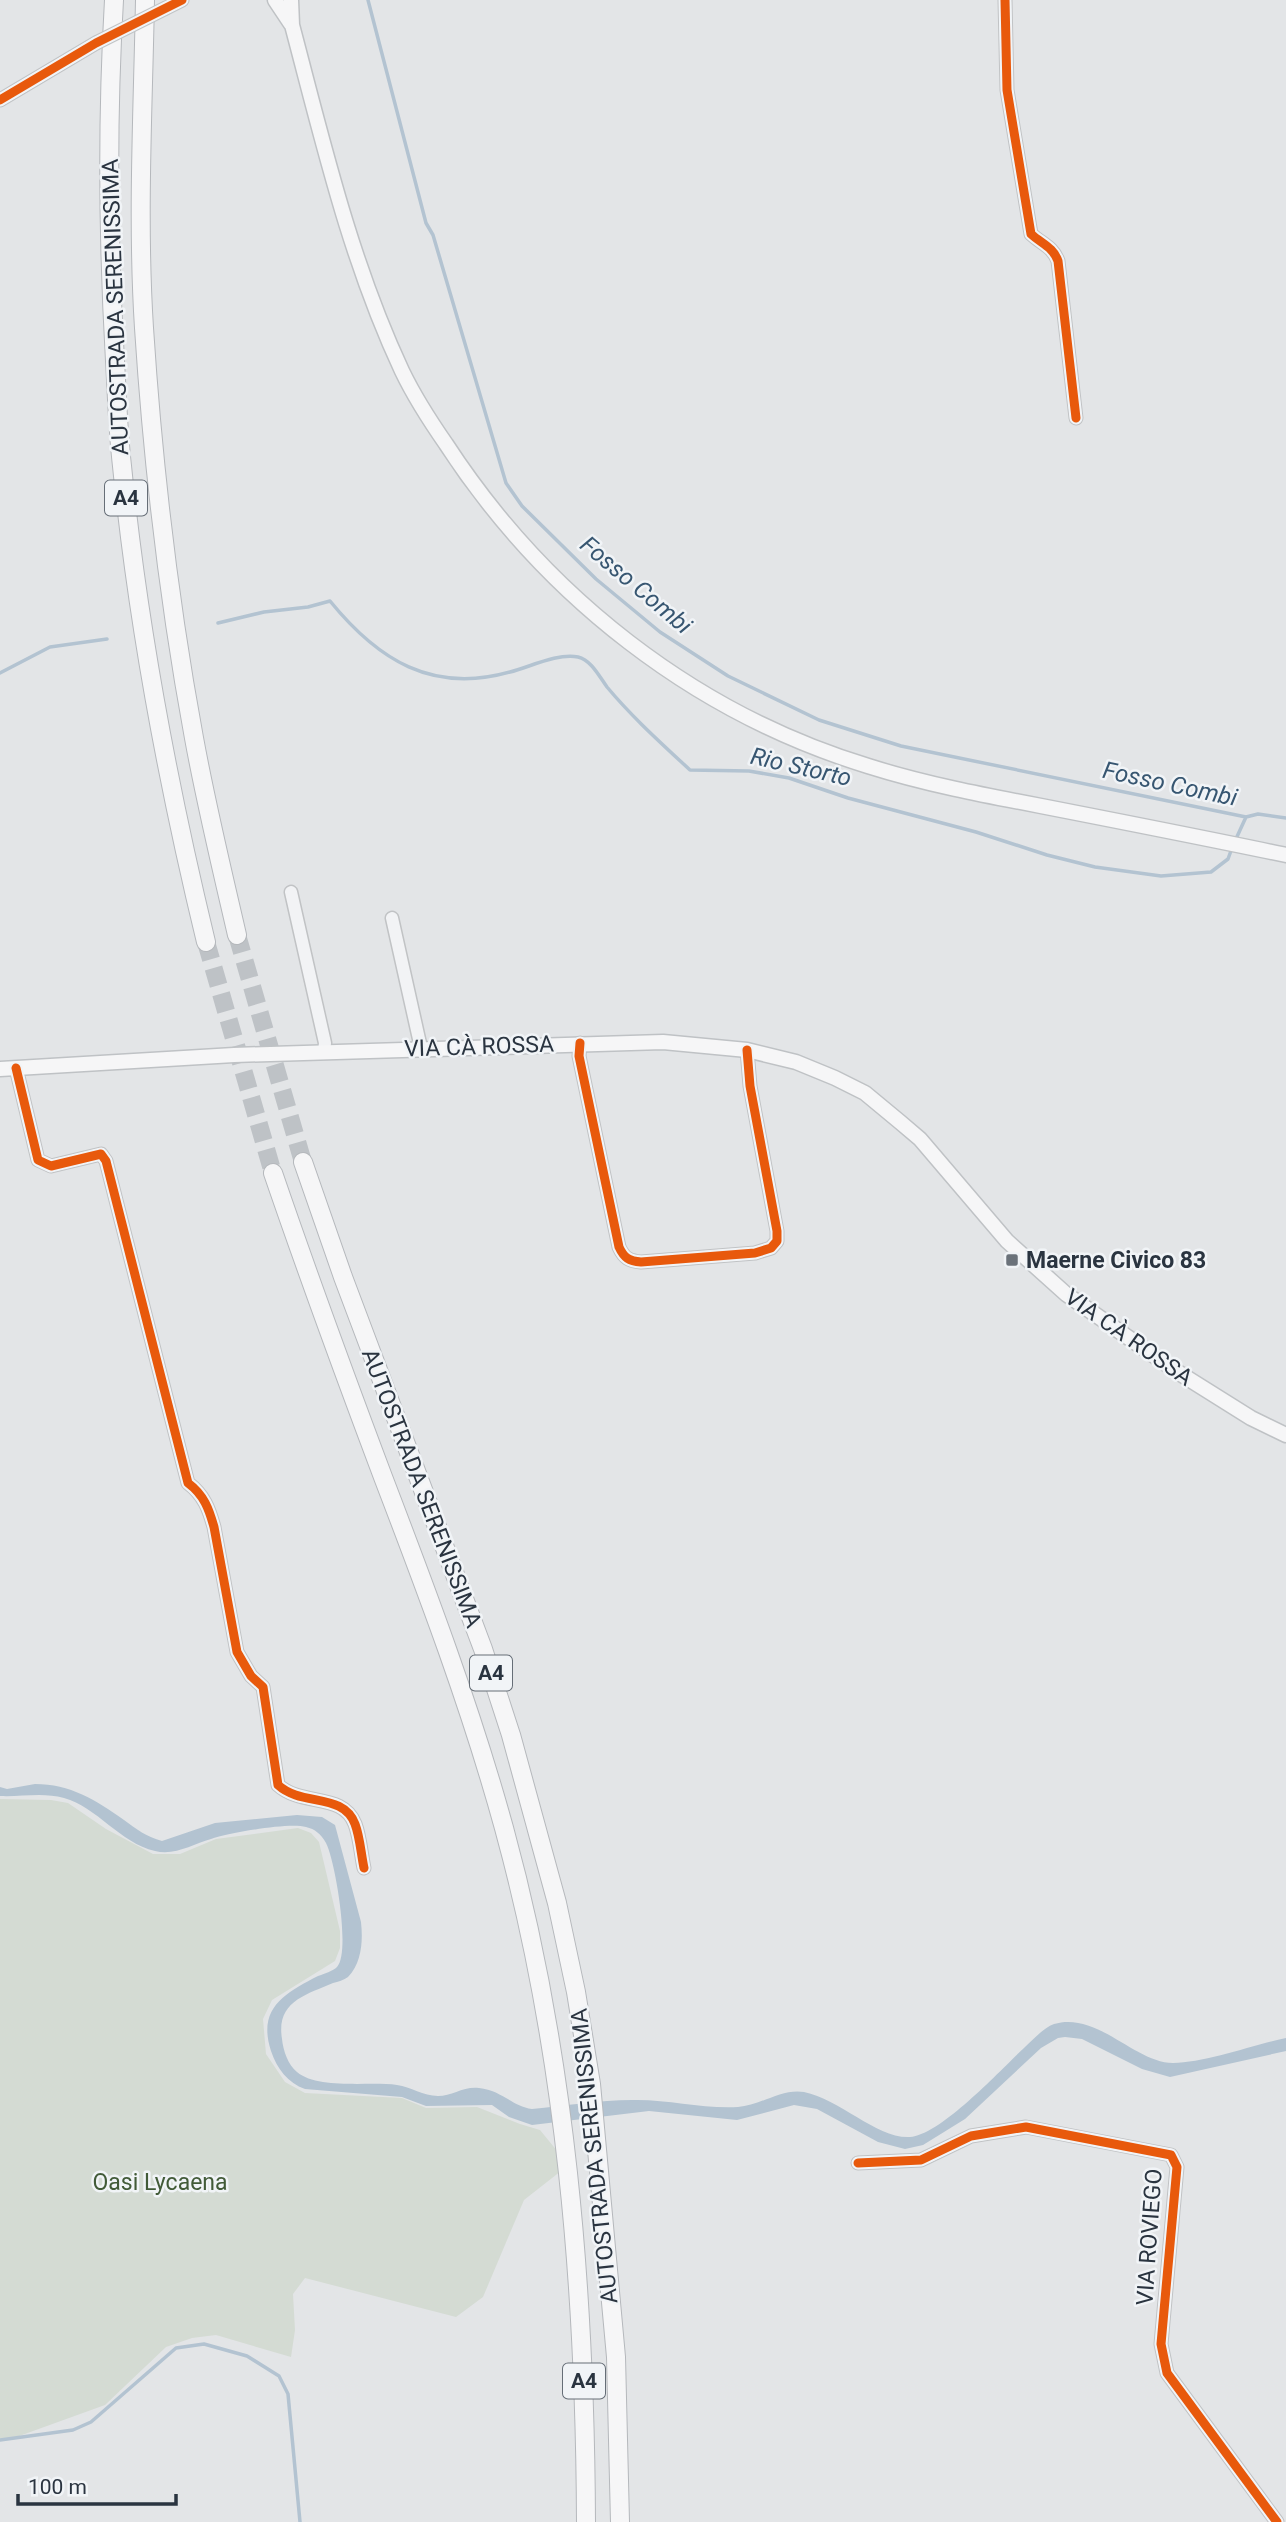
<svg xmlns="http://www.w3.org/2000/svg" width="1286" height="2522" font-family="Roboto,sans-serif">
<rect width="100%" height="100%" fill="#e3e5e7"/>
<!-- green -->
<path fill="#d4dbd3" d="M0 1799 51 1800 68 1803 106 1829 153 1854H180L216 1839 298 1828 311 1833 319 1842 340 1931V1948L335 1961 272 2000 263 2019 266 2054 285 2082 305 2093 402 2098 426 2108 477 2107 520 2124 540 2130 558 2152 561 2171 524 2200 483 2297 456 2317 305 2278 293 2294 295 2330 291 2357 216 2335 192 2338 166 2347 105 2405 11 2439 0 2440Z"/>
<!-- water -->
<path fill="#b3c3d1" d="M35 1784C70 1784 96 1800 124 1820 136 1829 147 1837 162 1841L215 1823 297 1815 322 1817 335 1825 361 1922C363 1940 362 1963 348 1977 344 1980 338 1982 333 1983 305 1995 276 2002 282 2039 283 2050 288 2065 297 2072 318 2090 371 2081 397 2085 411 2087 423 2096 438 2096 452 2096 464 2086 479 2088 501 2090 512 2106 532 2109 565 2106 599 2100 632 2100 668 2099 702 2109 738 2107 759 2106 782 2088 804 2092 840 2099 877 2139 910 2137 942 2134 1000 2070 1025 2047 1034 2039 1043 2028 1054 2024 1097 2011 1135 2063 1173 2063 1204 2063 1253 2045 1286 2038V2051L1170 2077 1142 2069 1082 2039 1065 2037 1058 2038 1041 2048 965 2119 923 2145 905 2149 878 2142 817 2109 794 2105 737 2120 649 2111 532 2125 509 2117 492 2105 426 2106 402 2097 305 2089C288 2083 277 2069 271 2051 257 2008 285 1993 318 1976 324 1974 333 1971 337 1967 351 1952 335 1860 326 1843 321 1834 315 1829 306 1827 289 1822 229 1833 211 1839 193 1844 175 1856 155 1851 120 1843 97 1807 64 1798 43 1792 21 1797 0 1796V1787L7 1789Z"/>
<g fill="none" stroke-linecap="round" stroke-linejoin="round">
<!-- stream -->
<path stroke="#b3c3d1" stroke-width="3.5" d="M368 0 426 223 433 235 506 483 522 506 596 579 660 632 728 676 819 720 901 746 1246 817
M218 623 264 612 308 607 330 601C378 660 432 694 510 672 530 667 557 653 578 657 591 660 599 676 607 687 632 717 661 743 690 770L749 771 789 778 848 798 976 832 1047 855 1095 867 1161 876 1211 872 1228 859 1232 848
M0 673 50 647 107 639
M1235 841 1246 817 1258 814 1286 818
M0 2440 73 2430 91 2422 176 2348 204 2344 247 2356 279 2376 288 2394 300 2522"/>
<!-- highway-tunnel -->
<path stroke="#bec2c6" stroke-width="18" stroke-dasharray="18 9" stroke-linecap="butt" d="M237 935 303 1162
M206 942 273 1173"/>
<!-- minor casing -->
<g stroke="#c1c3c5" stroke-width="15">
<path id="minor" d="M1005 0 1007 90 1031 234C1042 244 1053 247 1058 261L1076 418
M166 8 182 0
M0 100 96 43
M291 892 325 1043 324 1052
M392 918 421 1048
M580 1043 579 1056 619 1247C624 1258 629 1261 641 1262L755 1253 771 1248 777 1241V1231L750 1086 747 1050
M16 1068 38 1160 51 1166 101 1154 106 1161 188 1483C204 1495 209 1509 214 1527L237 1652 251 1676 263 1687 278 1785C302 1807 343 1792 355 1824 360 1837 361 1854 364 1868
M858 2163 921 2160 971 2136 1026 2127 1171 2155 1177 2167 1161 2344 1167 2373 1277 2522"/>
</g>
<!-- major casing -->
<g stroke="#bfc2c5" stroke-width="17">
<path id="major" d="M275 0 291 24
M291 0 292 25C323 142 350 260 402 371 414 396 430 421 446 444 545 596 694 713 868 766 925 784 983 795 1041 806 1123 822 1205 838 1286 855
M0 1069 234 1055 663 1042 747 1050 796 1062 835 1078 865 1093 900 1122 920 1139 1007 1241 1066 1294 1176 1371 1251 1418 1286 1435"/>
</g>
<!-- highway casing -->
<g stroke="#b5b8bc" stroke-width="20">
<path id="highway" d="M114 0C107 120 108 240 115 361 117 396 118 431 122 466 138 627 168 785 206 942
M145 0C143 109 137 219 144 328 153 466 169 603 194 738 206 804 222 870 237 935
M303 1162 343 1277 483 1649 511 1735 557 1903 576 1992 591 2084 616 2357 620 2522
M273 1173C308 1275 345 1376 383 1477 427 1592 471 1708 504 1828 566 2054 585 2288 586 2522"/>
</g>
<!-- minor -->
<use href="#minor" stroke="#f2f3f5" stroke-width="12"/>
<!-- major -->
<use href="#major" stroke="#f6f6f7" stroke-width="14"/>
<!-- highway -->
<use href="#highway" stroke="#f6f6f7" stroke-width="18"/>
<!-- minor-bridge casing -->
<g stroke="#c1c3c5" stroke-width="15" stroke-linecap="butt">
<path id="minor-bridge" d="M96 43 166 8"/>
</g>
<!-- minor-bridge -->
<use href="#minor-bridge" stroke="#f2f3f5" stroke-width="12"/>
<!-- cycleway casing -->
<g stroke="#f1f4f7" stroke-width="13">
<path id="cycleway" d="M1005 0 1007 90 1031 234C1042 244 1053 247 1058 261L1076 418
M0 100 96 43 182 0
M580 1043 579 1056 619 1247C624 1258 629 1261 641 1262L755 1253 771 1248 777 1241V1231L750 1086 747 1050
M16 1068 38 1160 51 1166 101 1154 106 1161 188 1483C204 1495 209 1509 214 1527L237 1652 251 1676 263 1687 278 1785C302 1807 343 1792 355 1824 360 1837 361 1854 364 1868
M858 2163 921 2160 971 2136 1026 2127 1171 2155 1177 2167 1161 2344 1167 2373 1277 2522"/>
</g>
<!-- cycleway -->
<use href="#cycleway" stroke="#e8590c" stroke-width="9"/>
</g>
<!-- markers -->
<rect fill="#6b727a" stroke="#f1f4f7" stroke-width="2.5" x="1005" y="1253" width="14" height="14" rx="3.5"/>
<g text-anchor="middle" stroke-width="5" stroke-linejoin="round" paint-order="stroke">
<!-- shield labels -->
<g fill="#f1f4f7" stroke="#666e77" stroke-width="2">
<rect x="105" y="480.5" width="42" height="35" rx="5"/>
<rect x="470" y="1655.5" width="42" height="35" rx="5"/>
<rect x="563" y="2363.5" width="42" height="35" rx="5"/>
</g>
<g font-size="21" font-weight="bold" fill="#2a3440">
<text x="126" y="505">A4</text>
<text x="491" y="1680">A4</text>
<text x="584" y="2388">A4</text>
</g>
<!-- street labels -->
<g font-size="23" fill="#2a3440" stroke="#f1f4f7">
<text transform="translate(115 307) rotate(-92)" y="8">AUTOSTRADA SERENISSIMA</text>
<text transform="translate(479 1046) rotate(-2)" y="8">VIA CÀ ROSSA</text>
<text transform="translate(1129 1337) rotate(35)" y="8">VIA CÀ ROSSA</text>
<text transform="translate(422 1488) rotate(69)" y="8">AUTOSTRADA SERENISSIMA</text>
<text transform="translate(594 2156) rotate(-96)" y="8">AUTOSTRADA SERENISSIMA</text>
<text transform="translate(1149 2237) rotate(-86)" y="8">VIA ROVIEGO</text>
</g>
<!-- poi labels -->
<g font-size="23" font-weight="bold" fill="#2a3440" stroke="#f1f4f7" text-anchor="start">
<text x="1026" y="1268">Maerne Civico 83</text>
</g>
<!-- park labels -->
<g font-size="23" fill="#425b38" stroke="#f1f4f7">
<text x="160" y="2190">Oasi Lycaena</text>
</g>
<!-- water labels -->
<g font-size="24" font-style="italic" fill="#375671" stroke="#f1f4f7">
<text transform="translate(636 585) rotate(40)" y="8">Fosso Combi</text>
<text transform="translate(801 767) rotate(13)" y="8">Rio Storto</text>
<text transform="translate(1170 784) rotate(12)" y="8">Fosso Combi</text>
</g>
</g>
<!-- scale -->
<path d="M18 2494v10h158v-10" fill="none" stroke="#2a3440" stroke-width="3.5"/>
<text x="28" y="2494" font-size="21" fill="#2a3440" stroke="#f1f4f7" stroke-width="5" paint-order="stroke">100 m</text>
</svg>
